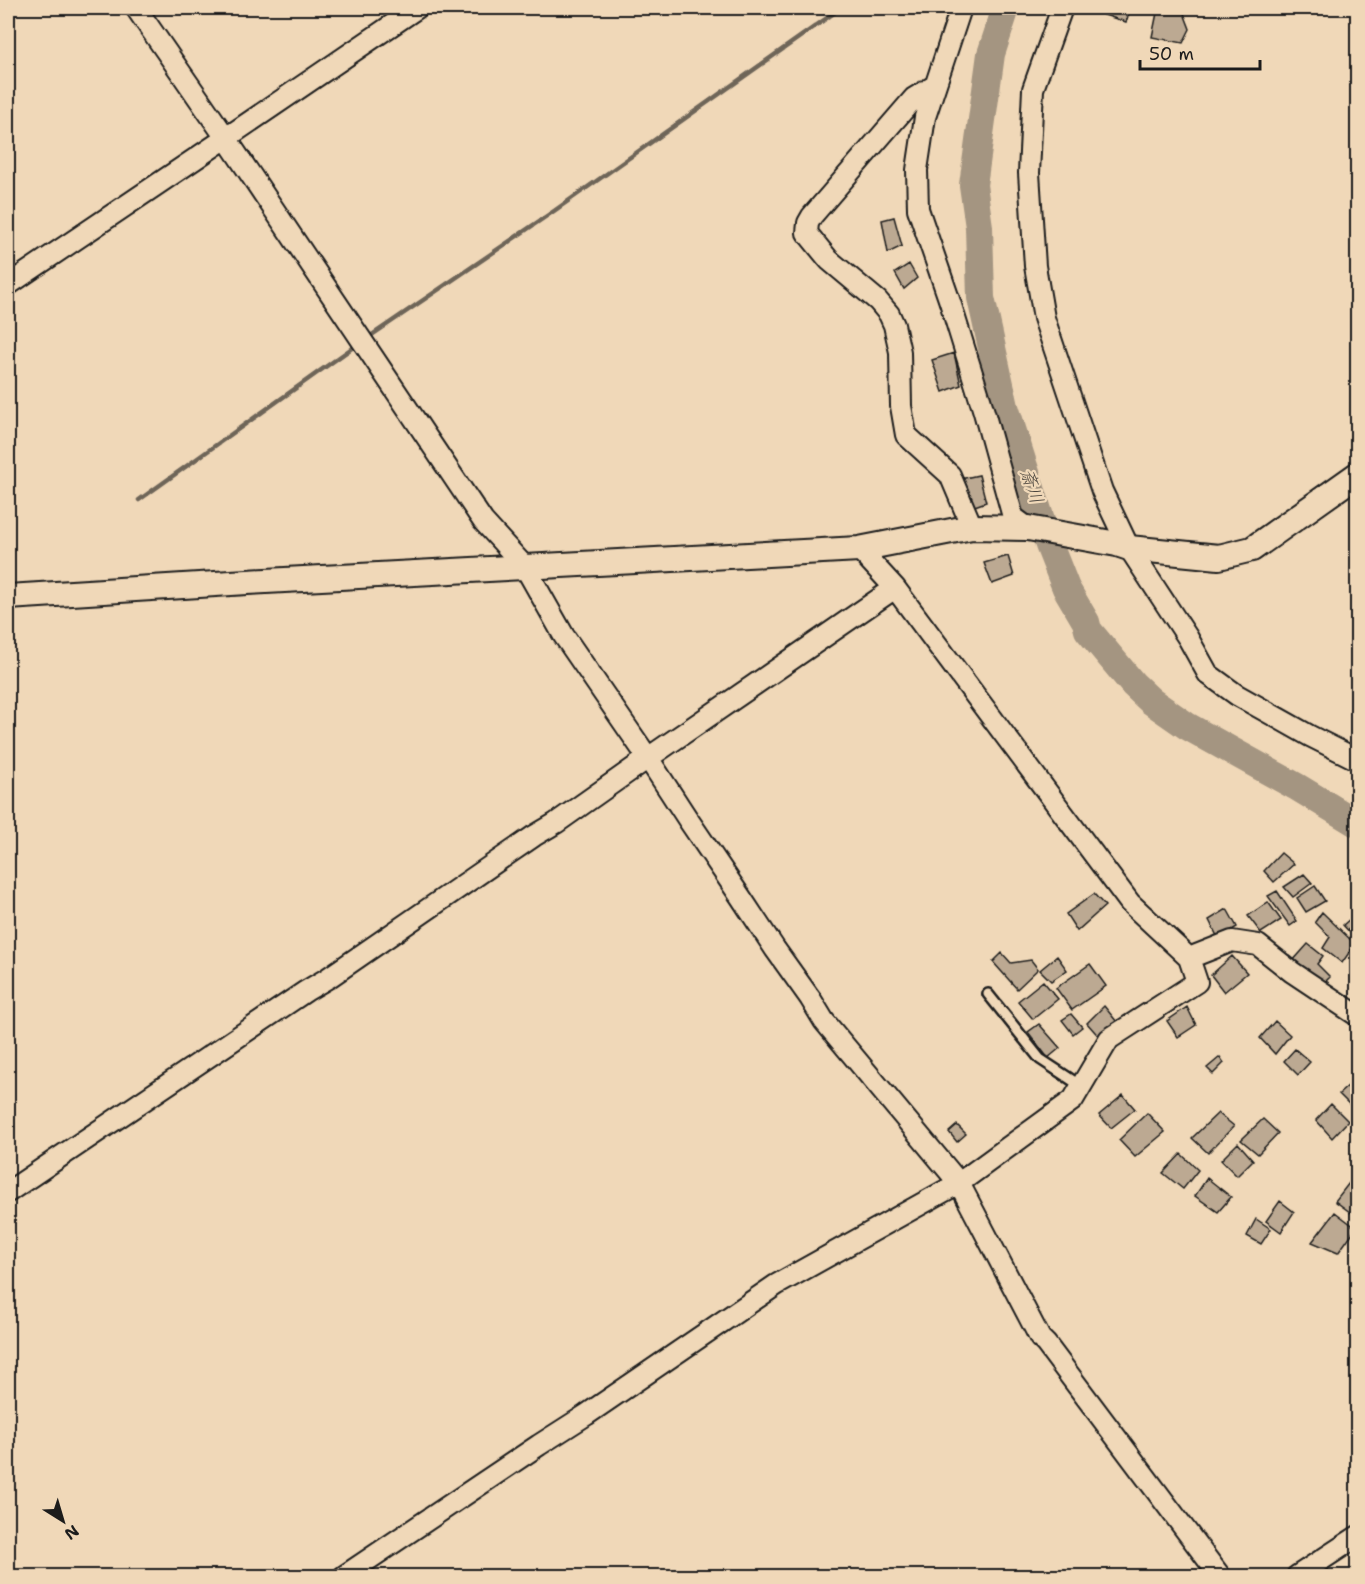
<svg xmlns="http://www.w3.org/2000/svg" width="1365" height="1584" font-family="'Shantell Sans','Klee One',sans-serif">
<rect width="100%" height="100%" fill="#f0d8b8"/>
<filter id="ink" filterUnits="userSpaceOnUse"><feTurbulence type="fractalNoise" baseFrequency=".0167" numOctaves="2"/><feDisplacementMap in="SourceGraphic" scale="12" xChannelSelector="R" yChannelSelector="G"/><feConvolveMatrix kernelMatrix="1 2 1 2 8 2 1 2 1" color-interpolation-filters="sRGB"/></filter>
<g filter="url(#ink)">
<g fill="none" stroke-linecap="round" stroke-linejoin="round">
<!-- stream -->
<path stroke="#6e6559" stroke-width="4.5" d="M366 339 554 211 841 8
M139 500 359 343"/>
<!-- river -->
<path stroke="#a49581" stroke-width="28" d="M1006 8 991 54 973 185 979 227 981 298 1005 407 1049 545 1066 588 1086 622 1088 630 1133 684 1151 701 1187 726 1297 787 1358 824"/>
</g>
<!-- building -->
<path fill="#bca992" stroke="#1c1c1c" stroke-width="1.5" d="M1097 8H1131L1126 22 1095 12Z
M1158 8H1182L1190 29 1183 43 1152 37Z
M894 217 902 246 888 253 882 220Z
M909 264 917 278 904 289 895 273Z
M954 353 961 385 943 392 932 360Z
M979 475 986 502 969 508 960 479Z
M1008 556 1014 576 992 584 984 563Z
M1281 853 1294 864 1274 882 1264 871Z
M1304 874 1312 883 1293 897 1284 887Z
M1315 886 1325 901 1306 912 1297 898Z
M1277 891 1297 921 1290 926 1268 896Z
M1094 894 1105 906 1077 931 1066 914Z
M1268 902 1281 920 1261 933 1248 916Z
M1227 909 1237 927 1218 938 1209 920Z
M1322 912 1355 944 1342 963 1323 948 1330 937 1315 922Z
M1358 912V938L1356 939 1343 925Z
M1308 944 1323 956 1317 964 1330 977 1321 986 1292 962Z
M1002 953 1011 963 1031 960 1038 969 1017 989 993 962Z
M1057 956 1067 970 1051 981 1040 970Z
M1232 956 1247 973 1224 992 1211 975Z
M1090 964 1106 986 1072 1010 1056 988Z
M1043 981 1058 999 1033 1019 1018 1001Z
M1104 1006 1117 1022 1101 1039 1087 1023Z
M1187 1007 1196 1025 1178 1037 1167 1021Z
M1071 1014 1082 1027 1073 1034 1062 1020Z
M1275 1021 1290 1035 1275 1054 1260 1038Z
M1039 1024 1060 1048 1048 1058 1028 1032Z
M1295 1049 1310 1062 1298 1075 1284 1061Z
M1220 1057 1224 1063 1213 1074 1207 1068Z
M1358 1077V1110L1356 1111 1339 1094Z
M1123 1095 1135 1109 1111 1128 1099 1115Z
M1331 1104 1348 1121 1332 1138 1316 1120Z
M1147 1113 1165 1132 1135 1157 1119 1140Z
M1218 1113 1234 1126 1208 1153 1192 1138Z
M1263 1119 1278 1133 1258 1154 1241 1140Z
M957 1125 966 1134 957 1142 949 1132Z
M1238 1143 1253 1160 1237 1176 1221 1160Z
M1181 1154 1198 1170 1183 1189 1163 1173Z
M1356 1174 1358 1175V1209L1354 1215 1335 1201Z
M1207 1178 1231 1197 1218 1212 1195 1196Z
M1280 1201 1294 1212 1281 1232 1266 1221Z
M1335 1212 1356 1228 1338 1253 1312 1242Z
M1256 1219 1271 1229 1261 1244 1247 1236Z"/>
<g fill="none" stroke-linecap="round" stroke-linejoin="round">
<!-- service casing -->
<g stroke="#1c1c1c" stroke-width="14">
<path id="service" d="M988 994 1040 1059 1081 1086"/>
</g>
<!-- minor casing -->
<g stroke="#1c1c1c" stroke-width="24">
<path id="minor" d="M136 8 226 138 483 521 525 567 564 636 648 758 689 821 740 896 775 949 810 998 824 1021 959 1183 1040 1338 1046 1344 1220 1576
M961 8 925 117 917 170 918 209 950 302 984 412 1013 517 1028 528
M1062 8 1033 89 1029 173 1035 266 1044 318 1102 491 1129 548 1188 638 1208 674 1237 695 1310 736 1358 760
M934 86 914 98 812 216 808 223 807 233 829 260 878 301 889 314 894 325 900 352 901 406 906 435 950 475 972 527
M8 285 226 138 417 8
M1189 958 1232 941 1258 945 1292 972 1358 1016
M8 1192 306 991 328 978 534 836 556 823 648 758 895 588
M344 1576 539 1445 586 1415 776 1285 959 1183 1073 1100 1109 1039 1197 982 1189 958 1130 903 895 588 859 549
M1297 1576 1358 1536"/>
</g>
<!-- tertiary casing -->
<g stroke="#1c1c1c" stroke-width="28">
<path id="tertiary" d="M8 597 247 582 859 549 972 527 1028 528 1117 544 1129 548 1219 557 1252 549 1358 474"/>
</g>
<!-- service -->
<use href="#service" stroke="#f0d8b8" stroke-width="9"/>
<!-- minor -->
<use href="#minor" stroke="#f0d8b8" stroke-width="20"/>
<!-- tertiary -->
<use href="#tertiary" stroke="#f0d8b8" stroke-width="24"/>
</g>
</g>
<g text-anchor="middle" stroke-width="4.5" stroke-linejoin="round" paint-order="stroke">
<!-- water labels -->
<g font-size="18" font-style="italic" fill="#4c463f" stroke="#f0d8b8">
<text transform="translate(1032 486) rotate(71)" y="6">斎川</text>
</g>
</g>
<!-- margin -->
<rect width="1365" height="1584" fill="none" stroke="#f0d8b8" stroke-width="30"/>
<rect x="15" y="15" width="1335" height="1554" fill="none" stroke="#1c1c1c" stroke-width="2" filter="url(#ink)"/>
<!-- north arrow -->
<g transform="translate(63 1521) rotate(143)" stroke="#f0d8b8" stroke-width="4.5" paint-order="stroke">
<path d="M0-4.5L10 22L0 15L-10 22Z" fill="#1c1c1c"/>
<text y="-9" font-size="16" font-weight="bold" text-anchor="middle" fill="#1c1c1c">N</text>
</g>
<!-- scale -->
<path d="M1140 60v9h120v-9" fill="none" stroke="#1c1c1c" stroke-width="3"/>
<text x="1149" y="60" font-size="18" fill="#1c1c1c" stroke="#f0d8b8" stroke-width="4.5" paint-order="stroke">50 m</text>
</svg>
